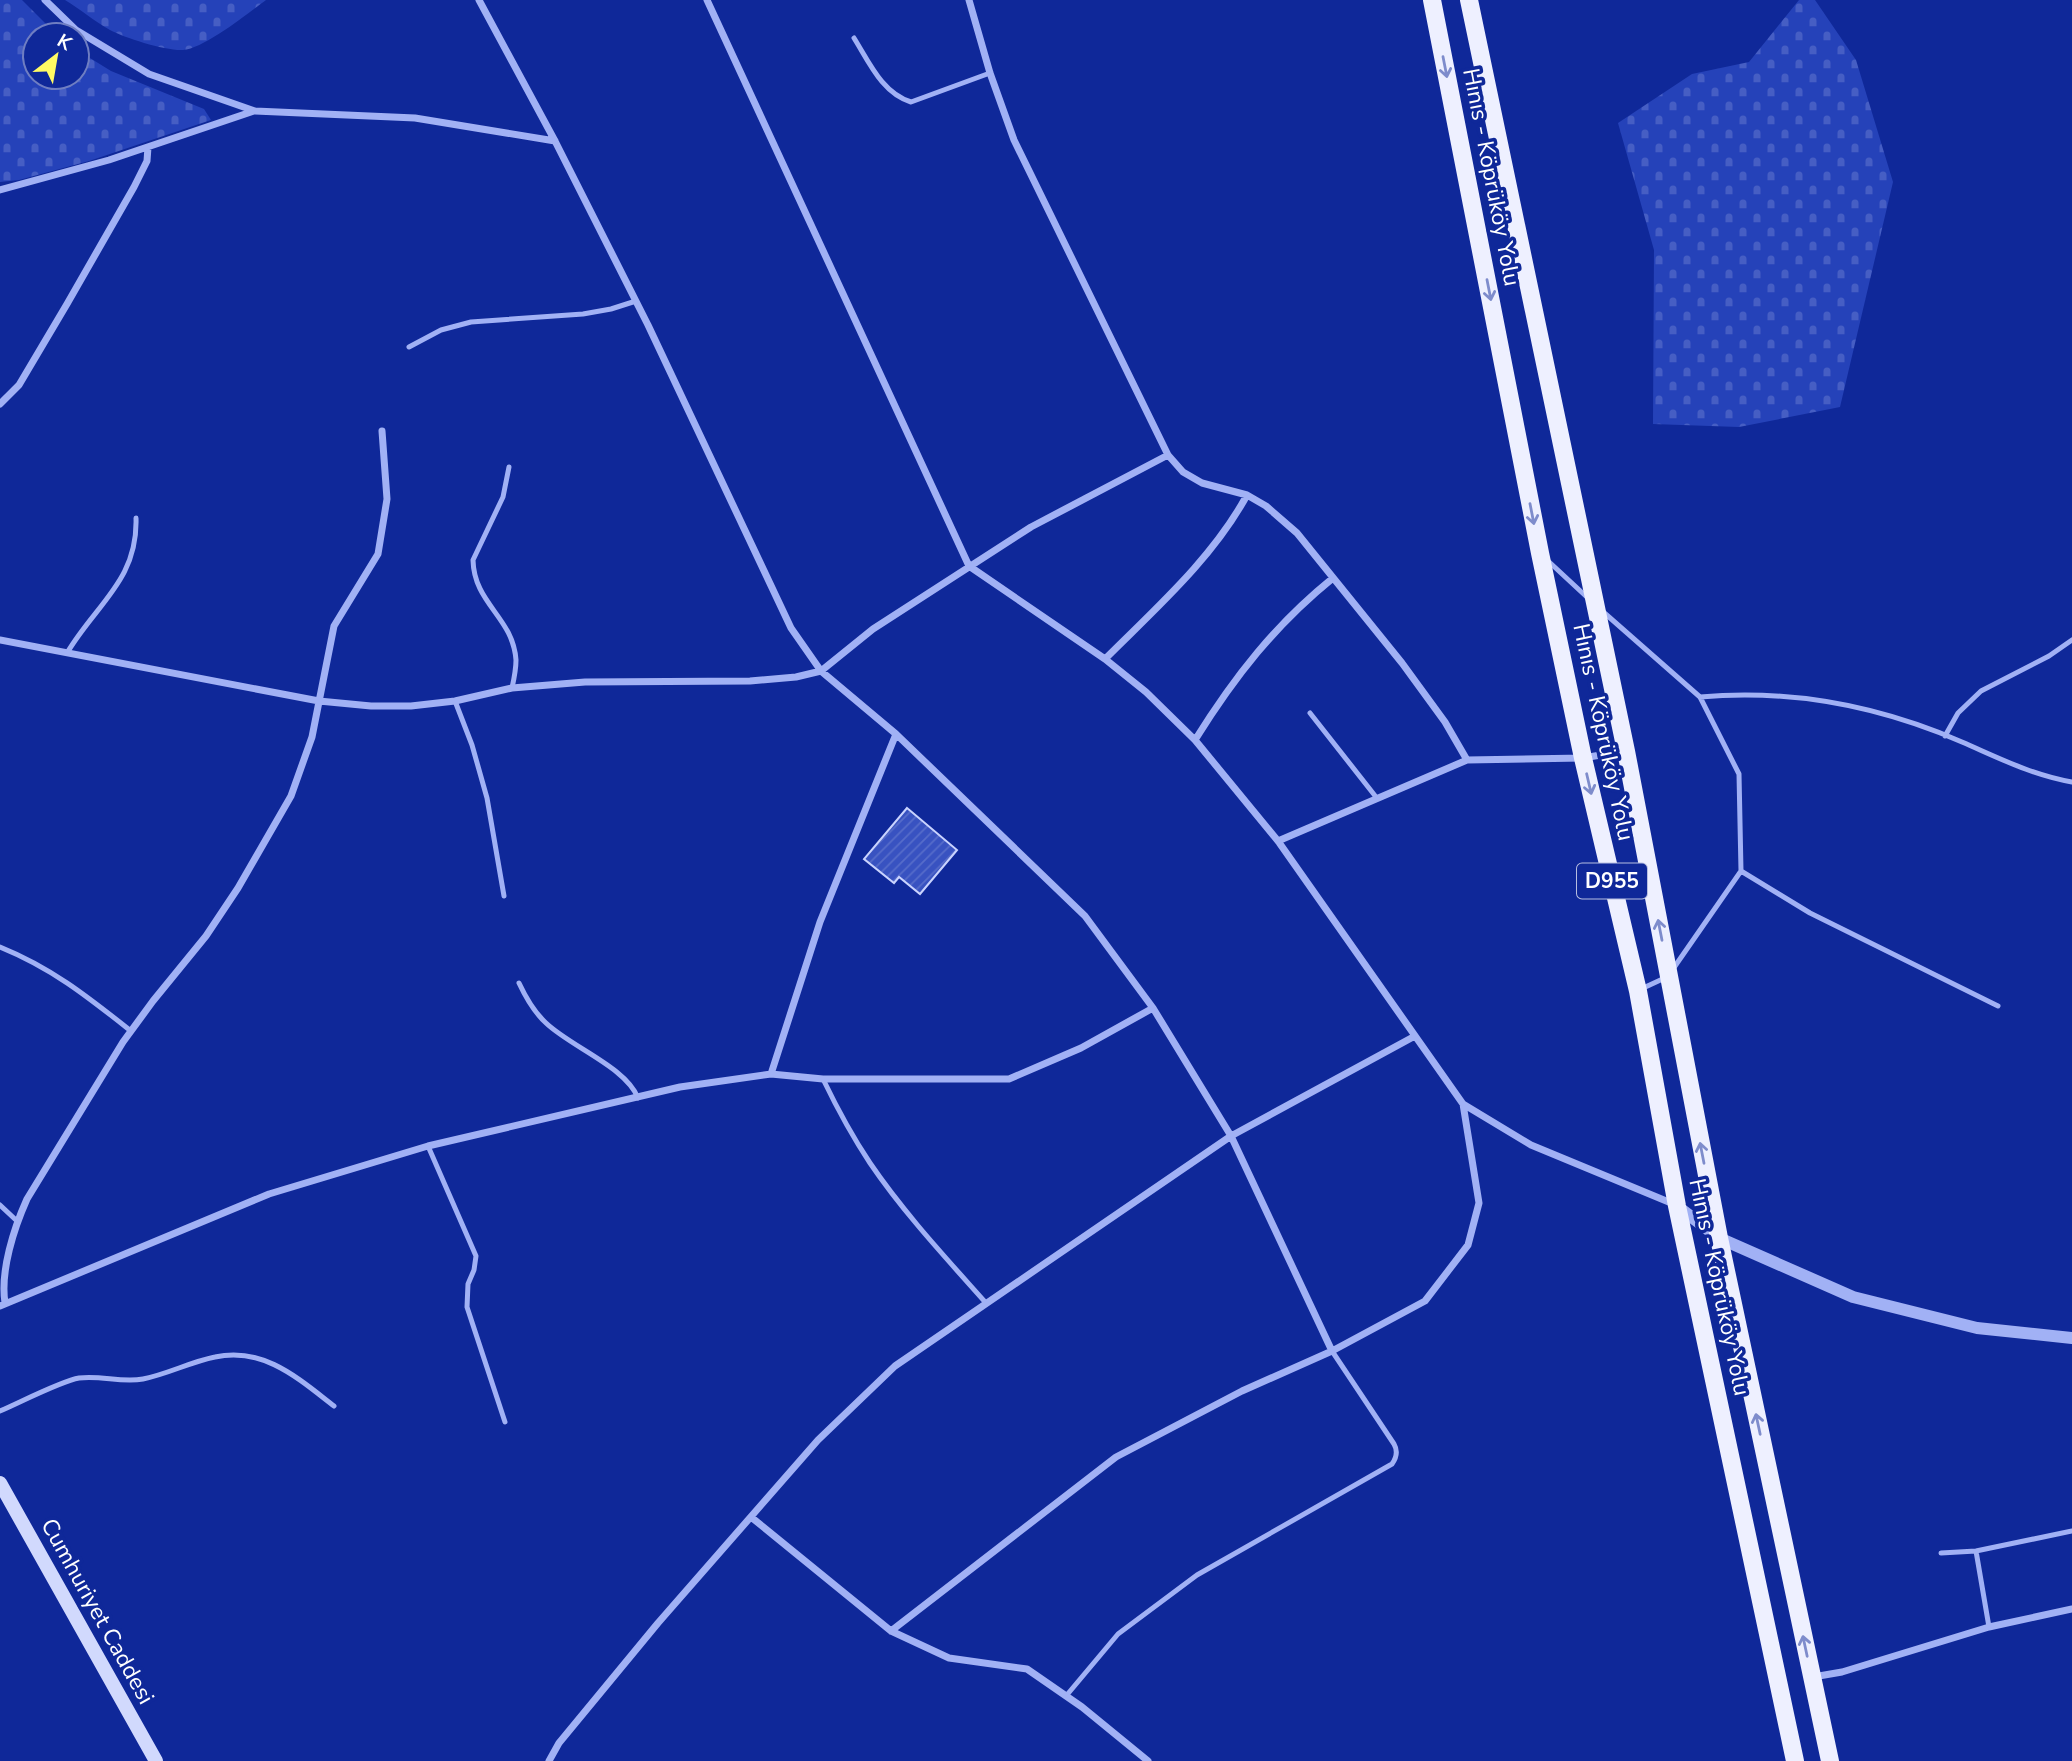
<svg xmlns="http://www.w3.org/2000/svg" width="2072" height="1761" font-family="'Nunito Sans',sans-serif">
<defs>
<pattern id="cemetery-stones" width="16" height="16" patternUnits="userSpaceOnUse" patternTransform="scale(1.75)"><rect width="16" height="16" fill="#2542b9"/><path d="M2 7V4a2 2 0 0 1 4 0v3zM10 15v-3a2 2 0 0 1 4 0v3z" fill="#465ec4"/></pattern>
<pattern id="building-hatch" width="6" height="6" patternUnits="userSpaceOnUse" patternTransform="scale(1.75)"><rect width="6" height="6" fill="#3852c1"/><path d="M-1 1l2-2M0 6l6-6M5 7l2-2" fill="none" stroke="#566cca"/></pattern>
</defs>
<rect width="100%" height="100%" fill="#0f2899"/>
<!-- cemetery -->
<path fill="url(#cemetery-stones)" d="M0 0H22L57 35H35V77H77V50L111 71 204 109 211 120 89 161 19 180 0 182Z
M65 0H266C248 13 205 48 183 50 166 51 125 38 110 30 94 21 80 9 65 0Z
M1799 0H1815L1856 60 1893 182 1840 407 1739 427 1653 424 1654 250 1618 123 1692 74 1749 62Z"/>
<!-- building -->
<path fill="url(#building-hatch)" stroke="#c9d3fe" stroke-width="2" d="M907 808 957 850 920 894 899 877 894 883 864 859Z"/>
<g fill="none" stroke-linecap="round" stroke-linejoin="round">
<!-- service -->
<path stroke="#a1b1f5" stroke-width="5" d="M854 38C869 62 882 93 911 102L990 73
M409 347 441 330 471 322 583 314 611 309 636 301
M509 467 503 497 473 560C474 604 513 617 516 660 516 669 514 679 512 688
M1547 560 1589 599
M1601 610 1700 697 1739 774 1741 871 1673 969
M67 653C96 604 138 580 136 518
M1700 697C1790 689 1879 706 1962 742 1999 758 2032 775 2072 782
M455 701 472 745 487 798 504 896
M1310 713 1376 797
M1945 736 1958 713 1981 691 2049 656 2072 640
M1741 871 1810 913 1998 1006
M0 947C52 968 88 997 131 1031
M519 983C526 998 534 1012 546 1023 571 1047 626 1067 638 1098
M1641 989 1667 977
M823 1079C837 1108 852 1136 870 1163 904 1213 946 1258 986 1303
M428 1146 476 1256 474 1270 468 1284 467 1307 505 1422
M0 1205 17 1221
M0 1411C19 1403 61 1381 79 1378 101 1375 121 1383 143 1379 168 1374 190 1362 215 1357 263 1346 299 1379 334 1406
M1976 1551 1989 1627
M1941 1553 1976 1551 2072 1531
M1066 1696 1118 1634 1197 1575 1392 1464C1397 1457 1398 1451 1394 1444L1332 1351"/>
<!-- minor -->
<path stroke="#a1b1f5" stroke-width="7" d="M45 0 76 30 149 74 255 111 415 118 555 141
M479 0 555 141 648 325 791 628 821 671 896 734 1085 916 1153 1008 1231 1136 1332 1351
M707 0 969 566 1105 659 1146 692 1195 740 1278 841 1463 1104 1531 1145 1676 1205
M969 0 990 73 1014 140 1168 455 1183 472 1202 483 1247 495 1266 506 1297 533 1402 663 1445 722 1467 760
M0 190 109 160 254 111
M0 404 19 385 67 304 134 187 147 161 148 147
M0 640 319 701 371 706H411L455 701 512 688 585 682 750 681 796 677 821 671 873 629 1031 527 1168 455
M1105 659C1155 609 1213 558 1247 495
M1195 740C1235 676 1275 625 1333 578
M1278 841 1467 760 1583 758 1624 751
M771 1074 820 922 896 734
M5 1303C0 1271 14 1228 27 1199L123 1042 153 1001 206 936 238 888 291 796 312 737 334 626 378 554 387 499 382 431
M0 1306 269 1194 428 1146 680 1087 771 1074 823 1079H1009L1081 1048 1153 1008
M751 1517 891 1631 949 1658 1027 1669 1082 1707 1148 1761
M891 1631 1116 1457 1242 1391 1332 1351 1425 1301 1468 1245 1479 1203 1463 1104
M1813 1677 1842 1672 1989 1627 2072 1609
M549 1761 559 1743 658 1623 818 1440 895 1366 1231 1136 1415 1036"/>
<!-- tertiary -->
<path stroke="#a1b1f5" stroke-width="12" d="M1677 1206 1719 1238 1853 1297 1977 1328 2072 1338"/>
<!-- secondary -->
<path stroke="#d1d9fd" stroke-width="14" d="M0 1483 156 1761"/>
<!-- primary -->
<path stroke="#eef0ff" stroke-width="18" d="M1432 0 1540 553 1583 758 1638 991 1677 1206 1795 1761
M1469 0 1626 751 1719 1238 1830 1761"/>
</g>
<!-- one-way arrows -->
<defs><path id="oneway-shaft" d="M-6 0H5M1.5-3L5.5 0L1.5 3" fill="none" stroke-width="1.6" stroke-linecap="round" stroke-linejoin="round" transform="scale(1.75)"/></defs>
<g stroke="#7e8ccc">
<use href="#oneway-shaft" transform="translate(1445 67) rotate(79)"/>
<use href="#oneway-shaft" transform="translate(1489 290) rotate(79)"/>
<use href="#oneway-shaft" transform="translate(1532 514) rotate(79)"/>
<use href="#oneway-shaft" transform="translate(1589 784) rotate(77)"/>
<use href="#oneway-shaft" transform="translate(1660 930) rotate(-101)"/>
<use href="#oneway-shaft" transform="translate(1702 1153) rotate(-101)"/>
<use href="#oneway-shaft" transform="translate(1758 1424) rotate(-102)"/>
<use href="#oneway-shaft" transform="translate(1805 1646) rotate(-102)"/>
</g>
<g text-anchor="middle" stroke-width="7" stroke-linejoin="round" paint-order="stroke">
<!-- shield labels -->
<rect fill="#0f2899" stroke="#b7bee0" stroke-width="2" x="1577" y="863.5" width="70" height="35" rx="5"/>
<g font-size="21" font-weight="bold" fill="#fff">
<text x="1612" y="888">D955</text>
</g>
<!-- street labels -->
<g font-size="23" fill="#fff" stroke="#0f2899">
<text transform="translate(1492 177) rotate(79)" y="8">Hınıs - Köprüköy Yolu</text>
<text transform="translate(1604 732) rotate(78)" y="8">Hınıs - Köprüköy Yolu</text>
<text transform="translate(1720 1287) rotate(78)" y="8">Hınıs - Köprüköy Yolu</text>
<text transform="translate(98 1611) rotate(61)" y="8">Cumhuriyet Caddesi</text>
</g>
</g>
<!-- north arrow -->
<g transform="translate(56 56) rotate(31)"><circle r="33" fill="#0f2899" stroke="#6f7ec2" stroke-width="2"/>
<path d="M0-5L12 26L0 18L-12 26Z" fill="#fffa64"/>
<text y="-10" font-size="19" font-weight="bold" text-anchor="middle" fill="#ffffff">K</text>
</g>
</svg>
